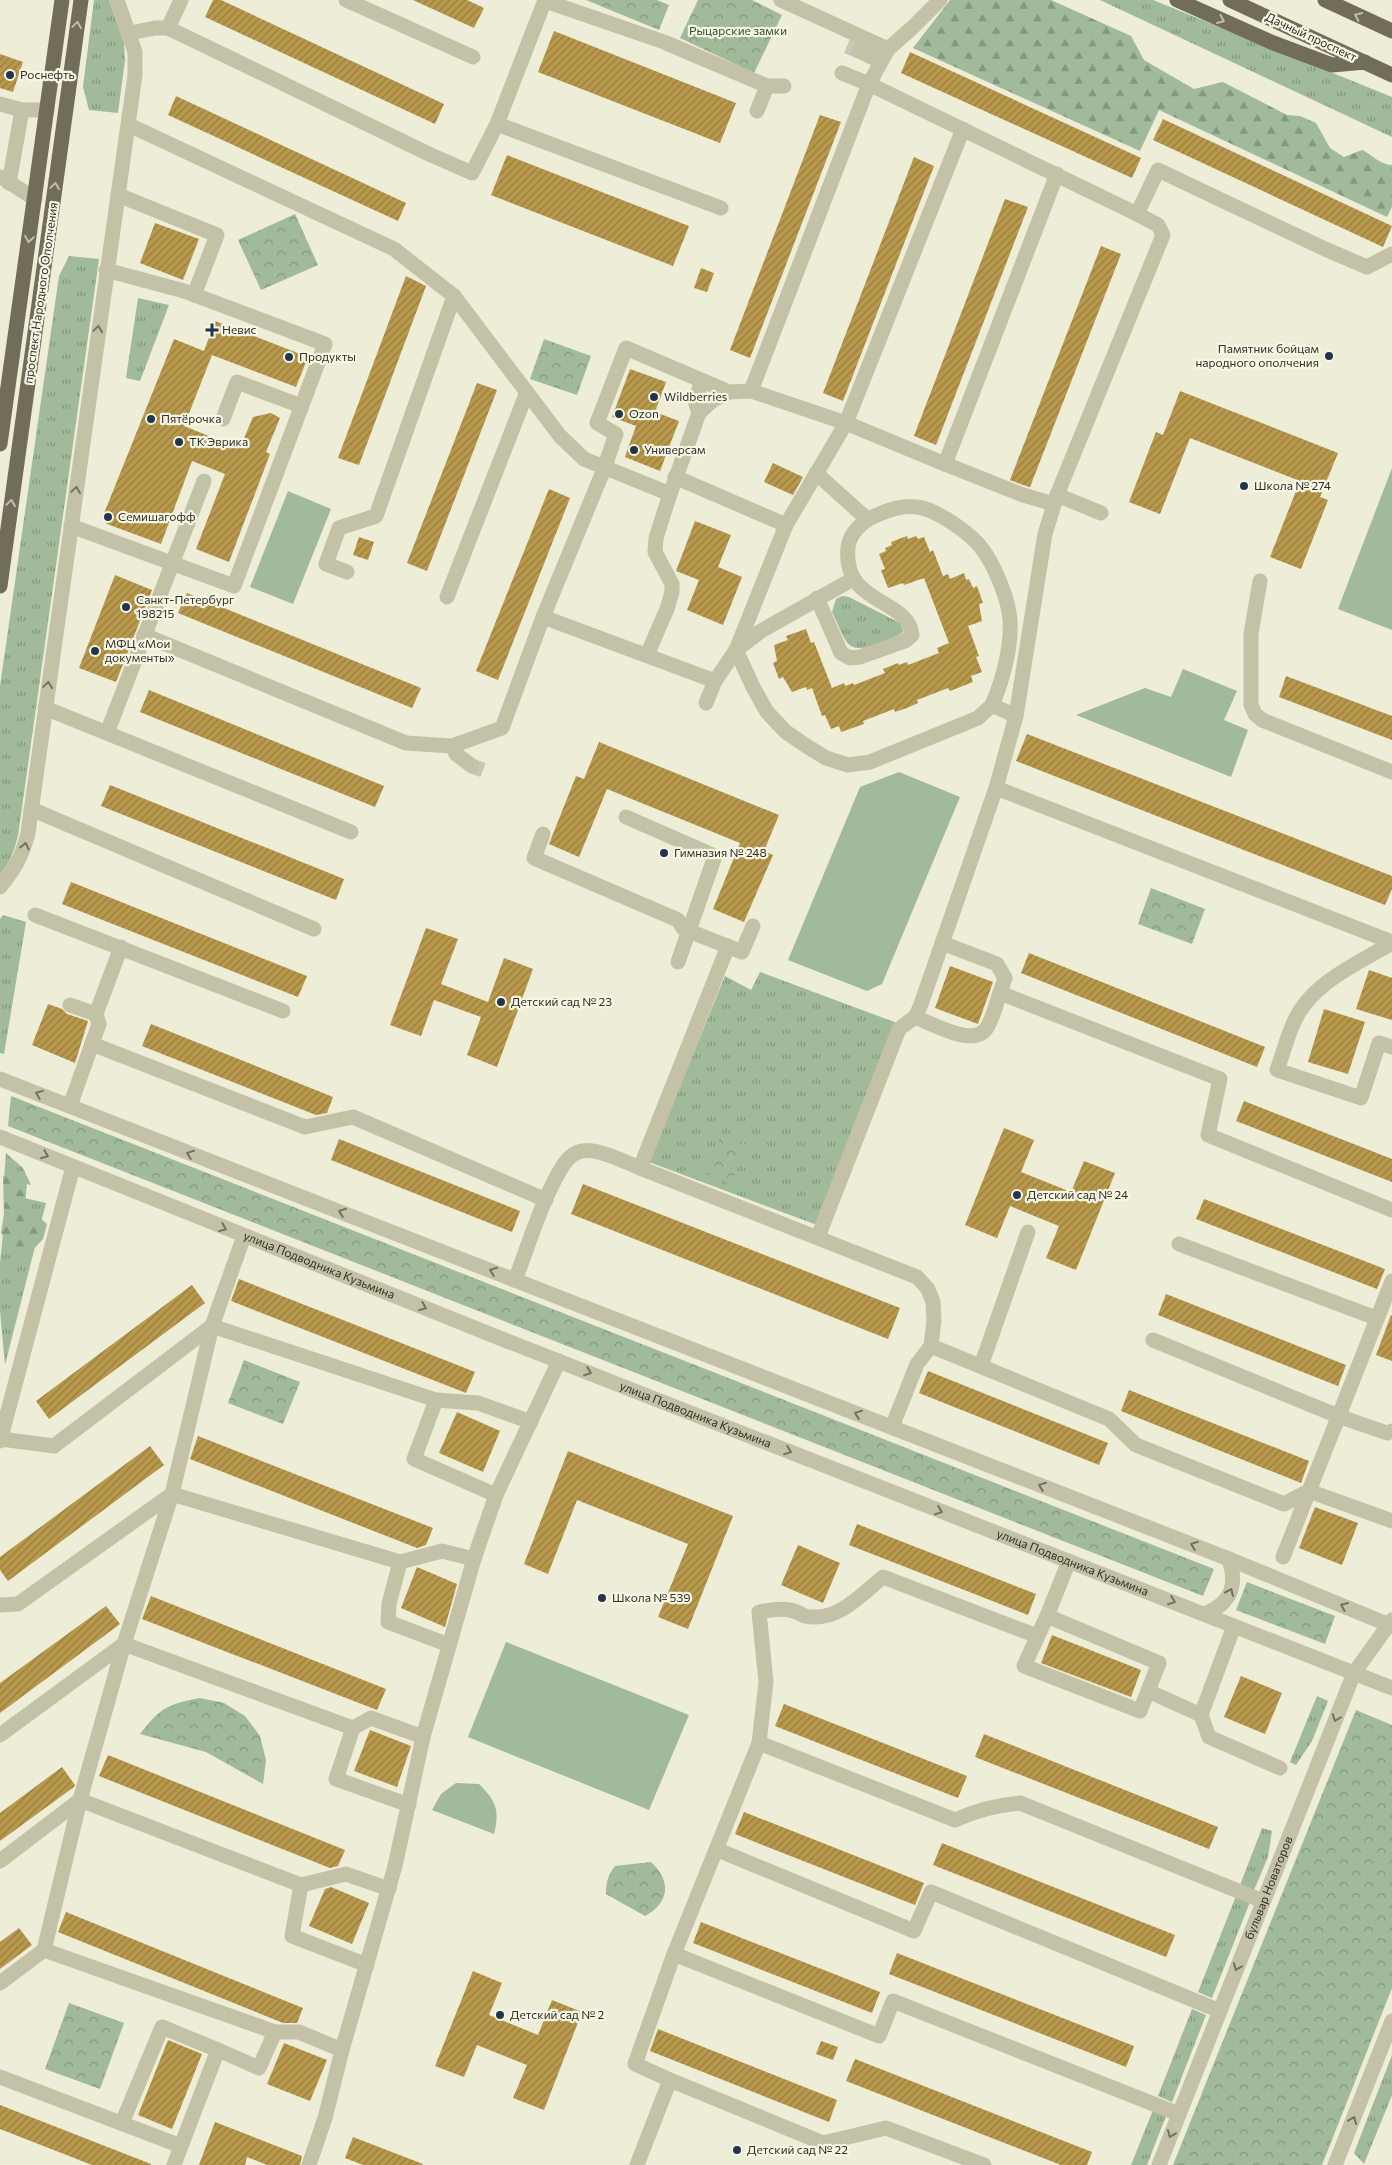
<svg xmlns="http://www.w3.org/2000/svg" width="1392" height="2165" font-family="Commissioner,sans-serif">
<defs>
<pattern id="grass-tufts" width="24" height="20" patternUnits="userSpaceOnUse" patternTransform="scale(1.25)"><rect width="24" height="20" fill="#a0ba9a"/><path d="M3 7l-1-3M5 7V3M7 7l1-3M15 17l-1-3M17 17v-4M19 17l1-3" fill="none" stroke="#83987d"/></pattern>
<pattern id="forest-firs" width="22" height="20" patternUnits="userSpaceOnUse" patternTransform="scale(1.25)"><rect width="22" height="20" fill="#a0ba9a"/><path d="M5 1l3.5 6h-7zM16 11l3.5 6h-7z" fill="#83987d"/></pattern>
<pattern id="park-crowns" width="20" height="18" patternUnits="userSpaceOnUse" patternTransform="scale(1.25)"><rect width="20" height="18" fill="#a0ba9a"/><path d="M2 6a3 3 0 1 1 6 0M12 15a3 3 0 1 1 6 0" fill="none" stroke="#83987d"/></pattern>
<pattern id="building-hatch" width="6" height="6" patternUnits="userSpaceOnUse" patternTransform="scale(1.25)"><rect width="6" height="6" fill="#b8994c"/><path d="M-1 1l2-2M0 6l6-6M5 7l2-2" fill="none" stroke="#967d3f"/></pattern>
</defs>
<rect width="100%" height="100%" fill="#ededd8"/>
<!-- grass -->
<path fill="url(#grass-tufts)" d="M94 0H109L124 43 125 60 118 113 89 110 83 87Z
M1100 0H1153L1392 97V137Z
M69 256 99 259 18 836C14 851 10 862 0 875V686L59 276Z
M138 298 169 305 140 381 126 378Z
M842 596 849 597 900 623 903 631 901 634C887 640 856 658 846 641 840 632 837 621 832 612L836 599Z
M3 915 26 922 4 1054 0 1053V919Z
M760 972 897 1023 817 1225 649 1162 725 976 751 990Z
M6 1153 23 1168 31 1185 4 1179Z
M7 1194 46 1203 5 1365 0 1311V1263Z
M1317 1696 1328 1701 1312 1741 1296 1765 1290 1762Z
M1262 1828 1272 1831 1268 1857 1254 1890 1240 1885Z
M1236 1896 1250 1902 1212 1998 1198 1992Z
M1192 2009 1206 2015 1172 2102 1158 2096Z
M1392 2055V2095L1364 2164 1354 2153Z
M1153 2110 1166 2116 1147 2165H1131Z"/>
<!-- forest -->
<path fill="url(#forest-firs)" d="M950 0H1051L1131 36 1144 60 1194 89 1223 82 1287 115 1300 116 1316 123 1330 148 1344 157 1362 150C1373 155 1380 165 1392 165V207L1387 217 1159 110 1140 151 913 48Z
M18 1171 27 1183 25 1205 47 1224 43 1239 31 1252H15L1 1233 4 1214 3 1176Z"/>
<!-- park -->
<path fill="url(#park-crowns)" d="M586 0H657L669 5 659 30Z
M698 0H752L782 15 754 73 680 38Z
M295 214 318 265 261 290 238 240Z
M544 339 591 356 577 395 530 379Z
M1151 888 1205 909 1192 944 1138 924Z
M11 1096 1214 1569 1203 1596 8 1126Z
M721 1134 747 1145 730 1184 705 1173Z
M244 1360 300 1382 283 1424 228 1403Z
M1247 1582 1335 1616 1325 1644 1236 1610Z
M200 1698 224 1703 245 1716 260 1736 266 1760 263 1784 206 1752 140 1734C160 1708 168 1704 200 1698Z
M1356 1710 1392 1725V1988L1322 2165H1173Z
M651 1862C672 1881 669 1903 645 1916L606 1894C606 1882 608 1875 615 1866Z
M69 2003 124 2023 100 2089 45 2069Z"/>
<!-- garden -->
<path fill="#a0ba9a" d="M1392 468V630L1338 609Z
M288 491 331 509 293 604 250 587Z
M1183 669 1237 691 1224 720 1248 730 1231 777 1076 715 1145 688 1171 697Z
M899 772 960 797 882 984 867 991 788 960 860 787Z
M506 1642 689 1715 649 1810 468 1737Z
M456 1783 479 1784C496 1801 500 1810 494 1834L432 1810 441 1794Z"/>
<!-- building -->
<path fill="url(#building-hatch)" d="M213 0H221L444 104 435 124 205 17Z
M413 0H467L484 8 474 28Z
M554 31 736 103 720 143 538 72Z
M910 52 1141 158 1132 178 901 73Z
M0 54 23 62 13 92 0 88Z
M176 96 406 203 398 221 168 115Z
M820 115 841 122 750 358 730 350Z
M1163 119 1392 226 1383 247 1153 140Z
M507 155 689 226 673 266 491 195Z
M914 157 934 166 843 401 823 393Z
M1005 199 1028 207 936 445 914 436Z
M155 223 199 239 183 280 140 263Z
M1101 246 1121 254 1030 487 1026 486 1010 480Z
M701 268 714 273 707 292 694 288Z
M406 276 426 286 359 465 338 458Z
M215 321 308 357 296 387 212 355 184 426 236 447 237 441 242 443 253 417 271 413 280 418 266 452 270 454 229 562 196 549 225 474 192 461 161 544 107 524 103 516 174 339 204 351Z
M630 369 666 382 655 412 679 421 660 471 625 457 636 426 612 417Z
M477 383 497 390 427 571 407 563Z
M1180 391 1338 453 1320 497 1328 500 1301 569 1270 557 1300 481 1190 438 1160 514 1129 502 1156 432 1163 435Z
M773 463 803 477 793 495 764 482Z
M549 489 570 498 498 680 476 671Z
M695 521 731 535 718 567 742 577 723 625 687 610 699 580 676 571Z
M907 536 908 539 916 536 918 539 924 537 930 552 933 550 943 576 948 574 950 579 964 573 966 580 969 579 973 588 977 586 983 603 979 604 982 621 968 626 979 656 976 657 982 672 971 676 973 682 950 691 948 688 917 700 918 703 907 708 895 712 894 709 863 721 864 724 841 732 839 726 831 729 825 715 822 716 812 688 807 690 806 687 792 692 783 677 779 679 773 663 777 661 774 645 788 640 786 636 806 629 811 643 814 642 832 688 844 683 845 686 853 683 854 685 885 673 883 669 898 663 899 665 907 662 908 665 939 653 937 648 949 643 924 578 904 585 903 583 888 588 881 570 885 569 879 554 886 551 885 548 892 545 891 542Z
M359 537 374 542 368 560 353 555Z
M115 575 152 590 116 682 79 668Z
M187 593 421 688 412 708 178 613Z
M1286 676 1392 716V740L1279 697Z
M149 690 384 786 375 807 140 712Z
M1027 734 1392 876V889L1385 905 1016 761Z
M599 742 779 815 764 851 773 855 744 922 713 909 740 843 607 789 579 857 549 844 576 776 584 779Z
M110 785 344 879 336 900 101 806Z
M71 882 307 976 298 997 62 904Z
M426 928 458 939 441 984 488 1002 504 958 533 969 497 1067 467 1055 481 1017 434 1000 421 1036 390 1025Z
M1029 953 1265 1047 1257 1067 1021 973Z
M950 966 993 982 978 1024 935 1008Z
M1369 970 1392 978V1020L1356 1009Z
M48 1004 62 1009 67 1014 88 1021 75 1063 32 1045Z
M1324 1009 1365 1022 1348 1074 1308 1062Z
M151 1024 333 1097 327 1113 316 1115 142 1046Z
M1244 1101 1392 1159V1182L1236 1121Z
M1004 1128 1034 1140 1021 1172 1071 1192 1084 1161 1115 1173 1076 1270 1046 1258 1059 1226 1010 1206 997 1238 965 1225Z
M339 1139 520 1211 512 1232 331 1160Z
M583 1184 900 1308 888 1339 571 1214Z
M1204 1199 1385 1269 1377 1289 1196 1219Z
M239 1279 475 1372 466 1393 231 1301Z
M192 1285 205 1303 49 1419 36 1401Z
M1166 1294 1346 1365 1338 1386 1158 1315Z
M1391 1315 1392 1316V1361L1376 1355Z
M928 1371 1108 1443 1099 1465 919 1393Z
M1129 1390 1309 1461 1301 1483 1121 1411Z
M457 1412 500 1431 483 1472 439 1453Z
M198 1436 433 1528 426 1545 417 1548 190 1459Z
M150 1446 164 1465 8 1581 0 1570V1557Z
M568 1451 733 1516 688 1629 658 1617 688 1544 577 1500 548 1574 524 1564Z
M1315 1507 1358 1523 1342 1565 1299 1548Z
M857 1524 1036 1594 1028 1615 849 1545Z
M798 1545 840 1563 823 1603 781 1585Z
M417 1567 457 1584 445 1627 401 1608Z
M151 1596 386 1689 377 1710 142 1619Z
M106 1606 120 1624 0 1713V1683Z
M1052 1635 1141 1670 1131 1697 1041 1663Z
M1241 1676 1282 1693 1265 1734 1224 1717Z
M784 1704 967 1776 958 1798 775 1726Z
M370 1730 411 1746 397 1787 354 1771Z
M984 1734 1218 1827 1209 1849 975 1757Z
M108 1755 345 1850 338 1866 330 1868 99 1776Z
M62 1767 75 1785 74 1787 0 1841V1813Z
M744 1812 924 1883 915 1905 735 1834Z
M942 1843 1175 1935 1166 1957 933 1865Z
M331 1887 369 1903 352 1944 309 1926 325 1889Z
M66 1912 303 2008 297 2023H283L58 1932Z
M701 1922 880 1992 872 2013 693 1943Z
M19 1928 32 1945 0 1969V1942Z
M897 1953 1134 2046 1126 2067 889 1974Z
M473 1971 502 1983 489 2015 538 2035 552 2000 582 2012 544 2110 513 2098 527 2065 477 2045 464 2077 435 2066Z
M658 2029 837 2100 829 2122 650 2051Z
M168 2040 202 2054 172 2129 138 2115Z
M821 2041 838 2047 833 2060 816 2054Z
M284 2043 327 2060 310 2101 267 2084Z
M855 2059 1092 2152 1087 2165H1061L846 2081Z
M0 2105 151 2164V2165H92L0 2129Z
M215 2122 302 2156 300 2165H267L247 2157 245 2165H199Z
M353 2137 423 2164 422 2165H363L345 2158Z"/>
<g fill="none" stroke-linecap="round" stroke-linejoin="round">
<!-- minor-tunnel -->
<path stroke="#c7c7b4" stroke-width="15" stroke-dasharray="15 8" stroke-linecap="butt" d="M847 46 859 51
M472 766 483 770"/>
<!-- minor -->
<g stroke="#c4c2a6" stroke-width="15">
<path d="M346 0 473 57"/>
<path d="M781 0 888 49 912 28 940 0"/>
<path d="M545 1 664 42 767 86H784"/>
<path d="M168 28 181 0"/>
<path d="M130 33 155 28H168L431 155 472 173 497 124 545 0"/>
<path d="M859 51 880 61"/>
<path d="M0 104 22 110H47"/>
<path d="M757 111 767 86"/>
<path d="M497 124 721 208"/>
<path d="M129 125 394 249 454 296 560 436 584 459 670 494"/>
<path d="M1 177 35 199"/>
<path d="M9 183 22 110"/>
<path d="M118 195 217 235 194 295"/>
<path d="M1137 214 1158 170 1325 249 1367 267 1392 254"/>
<path d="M751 391 869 84 888 49"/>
<path d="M699 413 695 401 702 381"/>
<path d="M223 419 237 382 301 406"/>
<path d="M945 464 1057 174"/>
<path d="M816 473 867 519"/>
<path d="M675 477 786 525"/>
<path d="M1057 495 1101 513"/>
<path d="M71 526 234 586 325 344 184 291 106 270"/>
<path d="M347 572 326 564 339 528 376 516 454 296"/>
<path d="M853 579 761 631 736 650 753 687 767 712 786 732 805 745 826 758 848 765 870 762 978 718 992 705 1016 716"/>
<path d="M1260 581 1251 634V705L1255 714 1262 720 1392 772"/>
<path d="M447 597 527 392"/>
<path d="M817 598 841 653 850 658 860 657 905 641 912 635C908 597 842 606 848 547 850 532 864 520 877 515 890 509 903 505 917 507 936 509 972 534 983 550 994 565 1006 594 1009 612 1014 639 1003 680 992 705"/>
<path d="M543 617 715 681"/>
<path d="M144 635 406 743 452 746 502 728 543 617 604 469 616 434 597 423 626 348 729 392 751 391 846 423 945 464 1023 495 1054 504"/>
<path d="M647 655 667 609 672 592V584L655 552 656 538 670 494 699 413 713 400 729 392"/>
<path d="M706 703 715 681 736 650 786 525 846 423 963 129"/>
<path d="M45 708 351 832"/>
<path d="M107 733 204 481"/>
<path d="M452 746 456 754 472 766"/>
<path d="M996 788 1392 942"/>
<path d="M31 809 314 929"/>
<path d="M626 817 715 856 678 962"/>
<path d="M543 834 534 858 678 920 683 928 689 931 742 952 753 926"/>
<path d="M0 887C15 868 22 857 28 833L135 75V52L117 0"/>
<path d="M35 915 283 1011"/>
<path d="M942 943 997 964 1005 978 1000 993 1220 1079 1208 1135 1392 1210"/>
<path d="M1392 943C1357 964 1311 983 1294 1022 1287 1037 1283 1054 1277 1070L1361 1098 1379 1043 1392 1047"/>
<path d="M70 1005 96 1014"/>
<path d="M915 1017C933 1024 973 1047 986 1029 993 1019 996 1004 1000 993"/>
<path d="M92 1044 305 1127 353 1117 546 1200"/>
<path d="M0 1079 1229 1559 1392 1626"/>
<path d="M70 1106 99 1024 96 1014 121 947"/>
<path id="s1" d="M0 1137 497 1337 1392 1688"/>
<path d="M640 1168 728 946"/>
<path d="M818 1237 899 1029 915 1017 920 1007 996 788 1016 716 1045 534 1057 495 1163 235 1158 225 1137 214 869 84 842 73"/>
<path d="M1179 1244 1376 1318"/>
<path d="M515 1280C530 1242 542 1198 564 1164 569 1157 575 1152 582 1151 598 1148 625 1162 640 1168L917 1277 928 1289 933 1302 934 1321 931 1346 917 1364 892 1427"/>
<path d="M1153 1340 1338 1416 1387 1433 1392 1431"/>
<path d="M931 1346 1109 1419 1136 1445 1284 1504 1309 1491 1392 1521"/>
<path d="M981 1366 1028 1232"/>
<path d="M436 1400 478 1403 531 1422"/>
<path d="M1 1439 54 1446 212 1326 436 1400 414 1459 496 1495"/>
<path d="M0 1441 73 1167"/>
<path d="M1283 1557 1392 1281"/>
<path d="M1069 1561 1047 1616 1159 1663 1148 1691 1201 1715 1209 1737 1280 1768"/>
<path d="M400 1562 389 1604 388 1622 449 1645"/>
<path d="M0 1605 18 1604 172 1494 400 1562 442 1551 474 1559"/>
<path d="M1205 1614C1231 1603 1238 1586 1229 1559"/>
<path d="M1047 1616 1024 1666 1140 1711 1148 1691"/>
<path d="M1201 1715 1234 1626"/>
<path d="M353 1728 336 1779 409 1805"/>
<path d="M0 1735 124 1644 353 1728 371 1718 423 1737"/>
<path d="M759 1743 955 1820C977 1810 996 1805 1020 1803L1263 1901"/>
<path d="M718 1850 914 1931 931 1892 1220 2011"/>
<path d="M0 1861 80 1800 301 1885 346 1874 389 1889"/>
<path d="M301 1885 292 1936 367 1965"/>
<path d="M44 1950 275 2032H299L342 2050"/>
<path d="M674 1954 879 2036 893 2001 1179 2114"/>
<path d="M0 1983 44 1950 80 1800 124 1644 172 1494 212 1326 244 1236"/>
<path d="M0 2077 181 2146 174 2165"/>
<path d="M670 2080 823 2143 886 2128 984 2165"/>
<path d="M122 2123 162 2027 218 2050"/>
<path d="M181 2146 218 2050 259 2068 275 2032"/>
<path d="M309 2165 325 2118 342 2050 395 1866 423 1737 474 1559 496 1495 559 1361"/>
<path d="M637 2165 670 2080 635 2064 674 1954 759 1743 766 1682 759 1612C769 1610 780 1608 790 1610 796 1611 800 1614 805 1616 837 1623 861 1595 883 1577L1037 1636"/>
<path id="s2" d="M1159 2165 1354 1673 1392 1620"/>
<path d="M1335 2165 1392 2021"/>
</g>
<!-- major -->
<path stroke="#716d59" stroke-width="15" d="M1177 0 1271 42 1332 65 1365 62
M1230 0 1392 75
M1325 0 1392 31
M0 444 62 0
M0 586 81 0"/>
</g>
<!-- one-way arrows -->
<defs><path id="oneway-chevron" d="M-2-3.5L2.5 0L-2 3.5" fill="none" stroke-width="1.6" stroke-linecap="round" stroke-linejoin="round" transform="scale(1.25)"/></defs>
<g stroke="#c1bfac">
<use href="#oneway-chevron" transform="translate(1358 16) rotate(-155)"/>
<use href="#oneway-chevron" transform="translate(1221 20) rotate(24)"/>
<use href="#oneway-chevron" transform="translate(77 25) rotate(-82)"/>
<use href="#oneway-chevron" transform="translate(55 186) rotate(-82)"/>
<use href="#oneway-chevron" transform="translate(29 239) rotate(99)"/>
<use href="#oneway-chevron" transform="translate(11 503) rotate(-82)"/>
</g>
<g stroke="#737160">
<use href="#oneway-chevron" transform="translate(98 329) rotate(-82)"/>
<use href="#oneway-chevron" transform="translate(76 490) rotate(-82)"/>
<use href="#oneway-chevron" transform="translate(48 685) rotate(-82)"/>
<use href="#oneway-chevron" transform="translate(25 846) rotate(-76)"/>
<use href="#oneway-chevron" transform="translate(39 1094) rotate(-158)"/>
<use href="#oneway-chevron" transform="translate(190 1154) rotate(-159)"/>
<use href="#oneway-chevron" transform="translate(45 1155) rotate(22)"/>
<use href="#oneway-chevron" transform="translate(342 1212) rotate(-159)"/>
<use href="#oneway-chevron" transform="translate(223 1228) rotate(22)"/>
<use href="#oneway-chevron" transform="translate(493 1271) rotate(-159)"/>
<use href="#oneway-chevron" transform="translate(423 1307) rotate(22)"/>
<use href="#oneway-chevron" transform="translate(588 1372) rotate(21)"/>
<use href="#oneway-chevron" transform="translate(858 1414) rotate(-159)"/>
<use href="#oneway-chevron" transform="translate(788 1451) rotate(21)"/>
<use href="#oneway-chevron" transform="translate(1042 1486) rotate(-159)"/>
<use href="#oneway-chevron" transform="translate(939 1511) rotate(21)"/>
<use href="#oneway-chevron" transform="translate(1194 1545) rotate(-159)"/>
<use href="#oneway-chevron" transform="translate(1230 1592) rotate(-66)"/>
<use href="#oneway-chevron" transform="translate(1172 1601) rotate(21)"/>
<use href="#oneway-chevron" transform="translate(1344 1606) rotate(-157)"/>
<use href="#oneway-chevron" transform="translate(1336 1718) rotate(111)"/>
<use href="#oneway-chevron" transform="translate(1237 1967) rotate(112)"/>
<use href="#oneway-chevron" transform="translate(1353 2120) rotate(-68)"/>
<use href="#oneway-chevron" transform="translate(1171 2134) rotate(112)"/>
</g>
<!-- markers -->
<g fill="#21354d" stroke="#f6f6e4" stroke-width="2">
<circle cx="10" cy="75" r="5"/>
<path d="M209.5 322.5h5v5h5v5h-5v5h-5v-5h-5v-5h5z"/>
<circle cx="1329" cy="356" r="5"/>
<circle cx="289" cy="357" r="5"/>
<circle cx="654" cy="397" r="5"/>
<circle cx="619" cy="414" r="5"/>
<circle cx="151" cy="419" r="5"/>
<circle cx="179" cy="442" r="5"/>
<circle cx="634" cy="450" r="5"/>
<circle cx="1244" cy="486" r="5"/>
<circle cx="108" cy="517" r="5"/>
<circle cx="126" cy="607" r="5"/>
<circle cx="95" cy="651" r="5"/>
<circle cx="664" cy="853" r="5"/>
<circle cx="501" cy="1002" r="5"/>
<circle cx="1017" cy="1195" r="5"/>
<circle cx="602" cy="1598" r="5"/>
<circle cx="500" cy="2015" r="5"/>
<circle cx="737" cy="2150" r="5"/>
</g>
<g text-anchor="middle" stroke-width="4.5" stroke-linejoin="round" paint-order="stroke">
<!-- park labels -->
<g font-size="12" fill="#324c2d" stroke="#f6f6e4">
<text x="738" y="35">Рыцарские замки</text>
</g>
<!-- street labels -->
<g font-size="12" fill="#312f26" stroke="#f6f6e4">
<text transform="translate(1311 37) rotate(25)" y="4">Дачный проспект</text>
<text transform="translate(41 293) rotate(-82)" y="4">проспект Народного Ополчения</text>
<text dy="4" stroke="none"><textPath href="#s1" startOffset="344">улица Подводника Кузьмина</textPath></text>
<text dy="4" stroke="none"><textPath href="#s1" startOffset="749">улица Подводника Кузьмина</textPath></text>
<text dy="4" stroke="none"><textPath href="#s1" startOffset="1154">улица Подводника Кузьмина</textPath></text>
<text dy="4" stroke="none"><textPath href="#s2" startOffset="298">бульвар Новаторов</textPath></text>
</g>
<!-- poi labels -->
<g font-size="12" fill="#312f26" stroke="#f6f6e4" text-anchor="start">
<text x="20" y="79">Роснефть</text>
<text x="222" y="334">Невис</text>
<text x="1319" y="353" text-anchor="end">Памятник бойцам<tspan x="1319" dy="14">народного ополчения</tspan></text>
<text x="299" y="361">Продукты</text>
<text x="664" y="401">Wildberries</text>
<text x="629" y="418">Ozon</text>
<text x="161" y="423">Пятёрочка</text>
<text x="189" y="446">ТК Эврика</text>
<text x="644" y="454">Универсам</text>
<text x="1254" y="490">Школа № 274</text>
<text x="118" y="521">Семишагофф</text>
<text x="136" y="604">Санкт-Петербург<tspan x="136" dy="14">198215</tspan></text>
<text x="105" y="648">МФЦ «Мои<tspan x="105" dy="14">документы»</tspan></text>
<text x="674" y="857">Гимназия № 248</text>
<text x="511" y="1006">Детский сад № 23</text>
<text x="1027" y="1199">Детский сад № 24</text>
<text x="612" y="1602">Школа № 539</text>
<text x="510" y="2019">Детский сад № 2</text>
<text x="747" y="2154">Детский сад № 22</text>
</g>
</g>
</svg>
